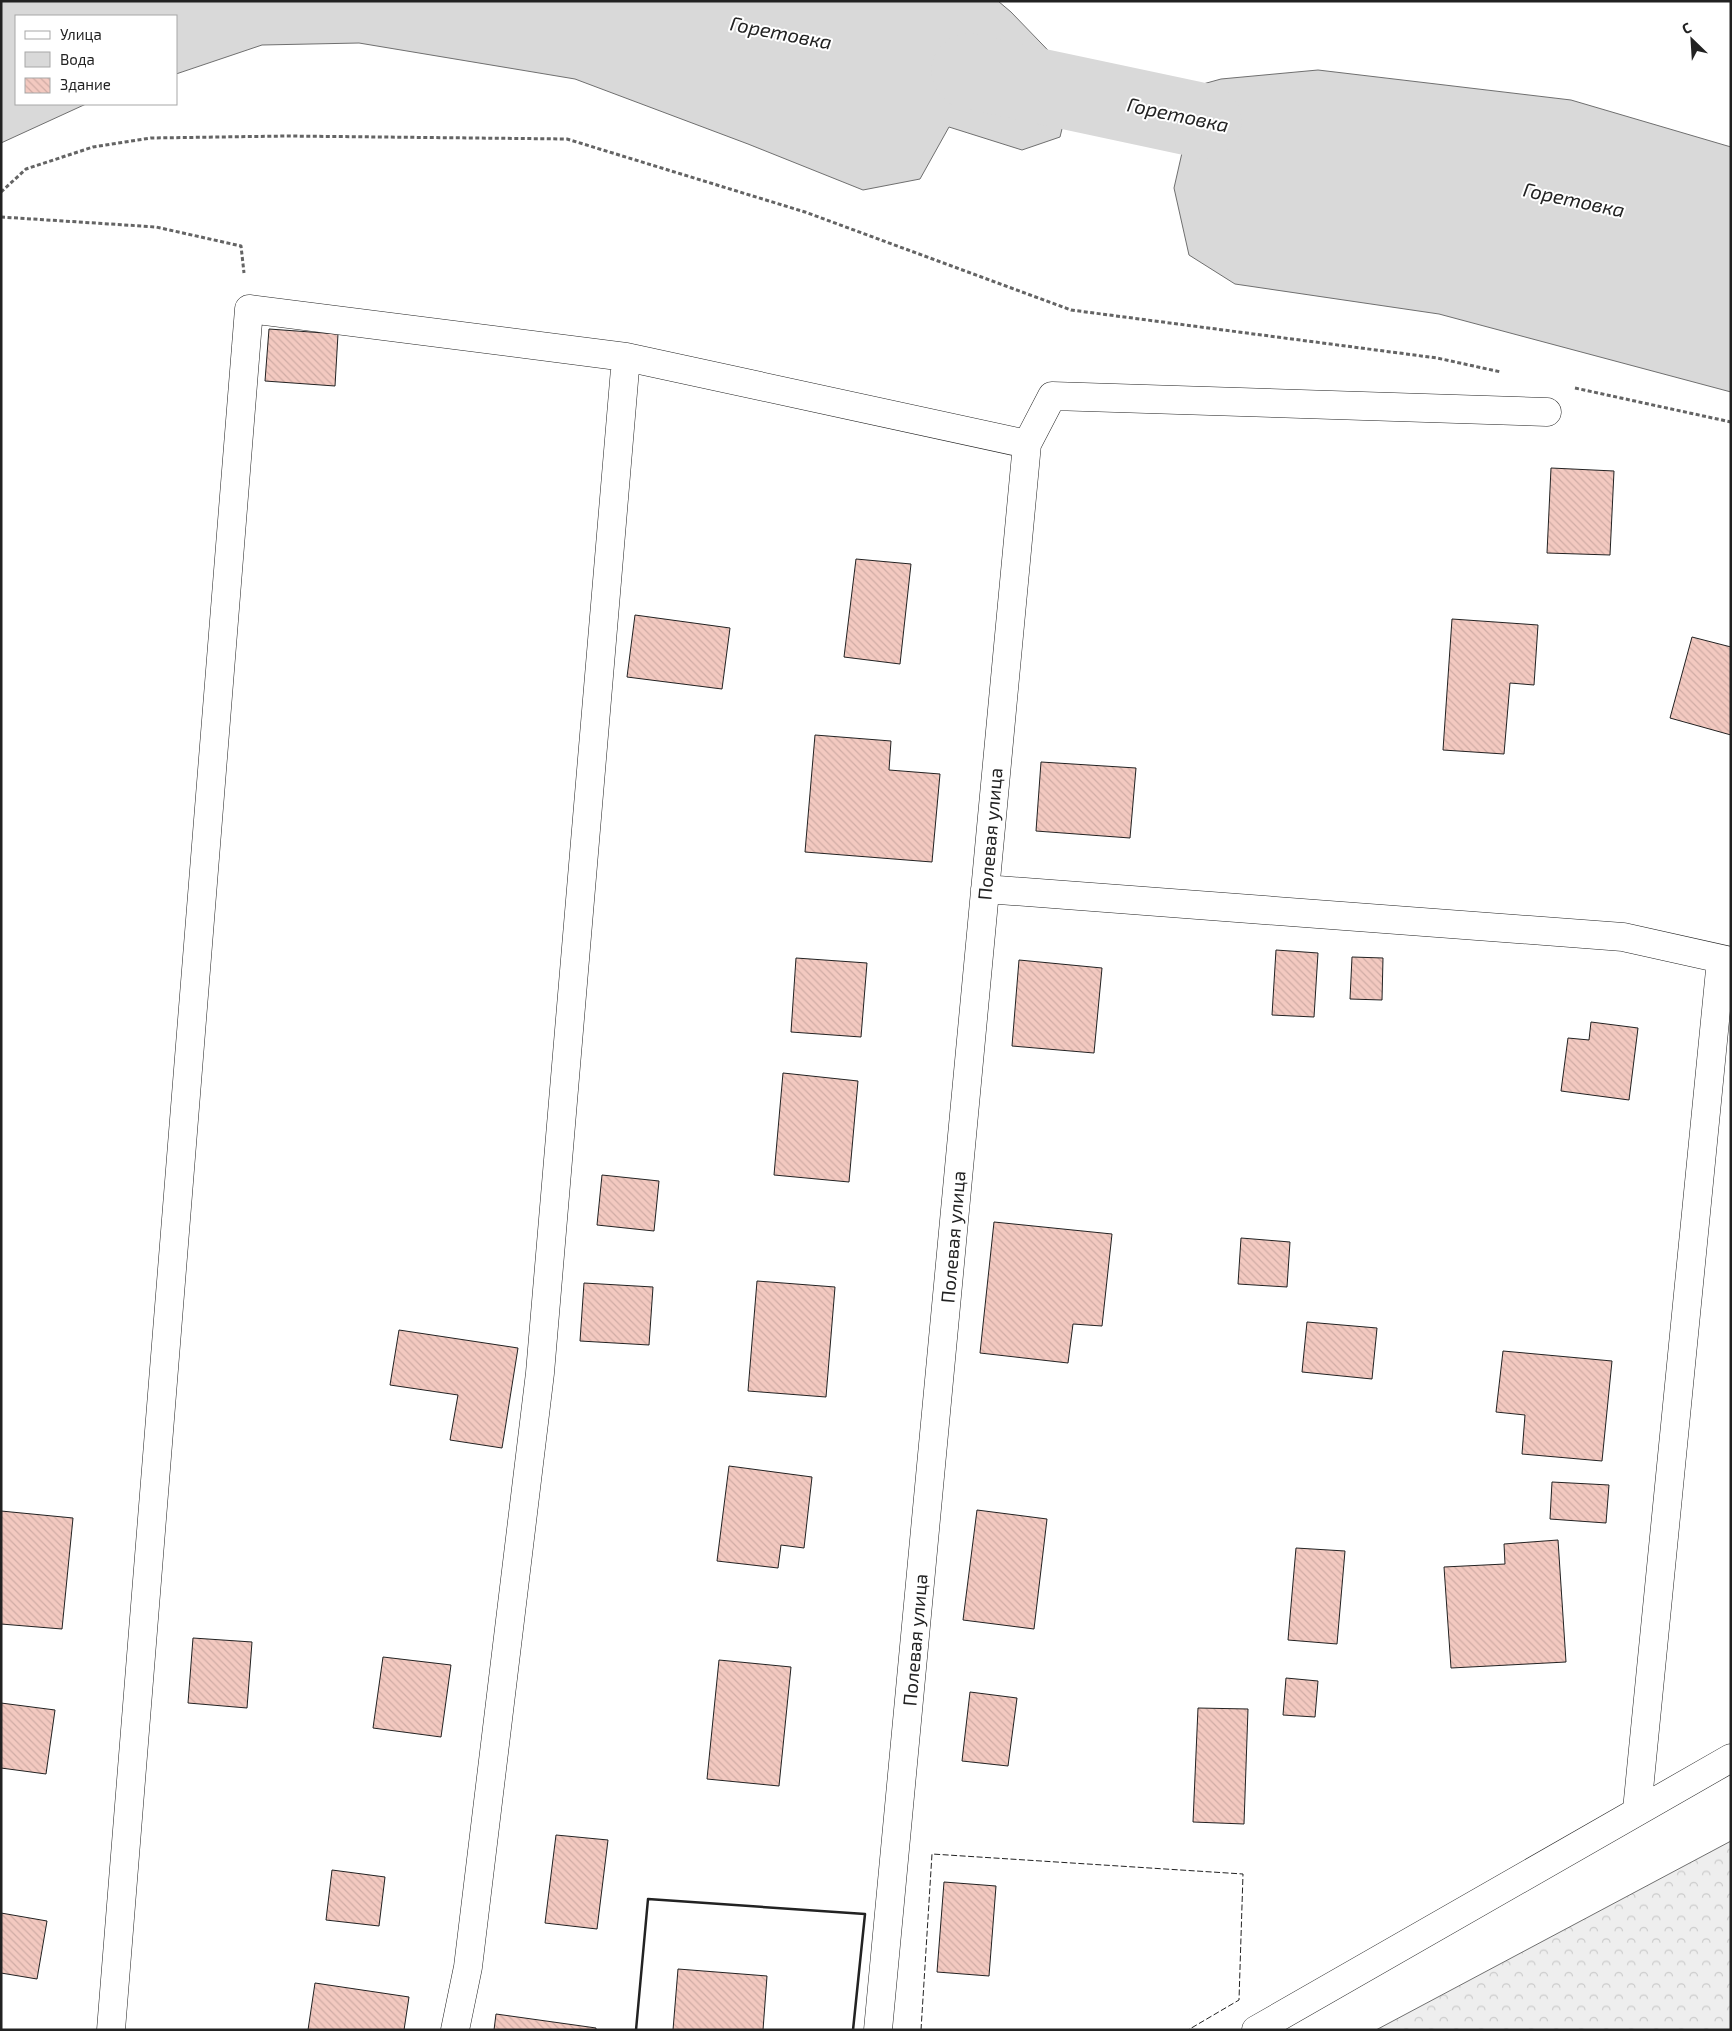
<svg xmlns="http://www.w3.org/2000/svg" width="1732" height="2031" font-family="'Exo 2',sans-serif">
<defs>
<pattern id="forest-crowns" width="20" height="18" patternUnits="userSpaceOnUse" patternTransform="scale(1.25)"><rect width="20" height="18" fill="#eee"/><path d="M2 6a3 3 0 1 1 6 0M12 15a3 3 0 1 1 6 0" fill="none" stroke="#ccc"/></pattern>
<pattern id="building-back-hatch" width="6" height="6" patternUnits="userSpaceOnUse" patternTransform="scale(1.25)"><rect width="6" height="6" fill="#f3c9c0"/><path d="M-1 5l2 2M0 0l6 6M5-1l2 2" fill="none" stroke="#d0aca5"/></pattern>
</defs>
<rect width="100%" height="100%" fill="#fff"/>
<!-- forest -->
<path fill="url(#forest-crowns)" stroke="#6f6f6f" d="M1731 1841V2030H1376Z"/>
<!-- water -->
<path fill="#d9d9d9" stroke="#6f6f6f" d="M1 1H998L1011 12 1069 72 1071 92 1060 137 1022 150 949 127 920 179 863 190 748 144 575 79 359 43 262 45 176 74V16H16V104H86L1 143Z
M1318 70 1571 100 1731 147V392L1439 314 1235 284 1189 255 1174 188 1184 144 1159 130 1125 137 1102 127V99L1112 80 1167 94 1221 79Z"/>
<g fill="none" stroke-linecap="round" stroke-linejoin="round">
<!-- river -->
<path stroke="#d9d9d9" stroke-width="75" d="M969 71 1204 121"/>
</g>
<!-- building -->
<path fill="url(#building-back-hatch)" stroke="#222" d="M269 329 338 334 335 386 265 381Z
M1551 468 1614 471 1610 555 1547 553Z
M856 559 911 564 900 664 844 657Z
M635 615 730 628 722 689 627 677Z
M1452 619 1538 625 1534 685 1510 683 1504 754 1443 750Z
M1692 637 1731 647V735L1670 718Z
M815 735 891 741 889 770 940 774 932 862 805 852Z
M1041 762 1136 768 1130 838 1036 831Z
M1276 950 1318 953 1314 1017 1272 1015Z
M1352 957 1383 958 1382 1000 1350 999Z
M796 958 867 963 861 1037 791 1032Z
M1019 960 1102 968 1094 1053 1012 1046Z
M1591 1022 1638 1028 1629 1100 1561 1091 1568 1038 1589 1040Z
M783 1073 858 1081 849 1182 774 1175Z
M602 1175 659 1181 654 1231 597 1225Z
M994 1222 1112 1234 1102 1326 1073 1324 1068 1363 980 1353Z
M1241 1238 1290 1242 1287 1287 1238 1284Z
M757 1281 835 1287 826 1397 748 1391Z
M584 1283 653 1287 649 1345 580 1341Z
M1307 1322 1377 1328 1372 1379 1302 1372Z
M399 1330 518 1348 502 1448 450 1440 458 1395 390 1385Z
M1503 1351 1612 1361 1602 1461 1522 1454 1525 1415 1496 1412Z
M729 1466 812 1477 804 1548 781 1545 778 1568 717 1561Z
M1552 1482 1609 1485 1606 1523 1550 1519Z
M977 1510 1047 1519 1034 1629 963 1620Z
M1 1511 73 1518 62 1629 1 1624Z
M1558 1540 1566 1662 1451 1668 1444 1567 1505 1564 1504 1544Z
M1296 1548 1345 1551 1337 1644 1288 1640Z
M193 1638 252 1642 247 1708 188 1703Z
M383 1657 451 1665 441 1737 373 1728Z
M719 1660 791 1667 779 1786 707 1779Z
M1286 1678 1318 1681 1315 1717 1283 1715Z
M970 1692 1017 1698 1008 1766 962 1761Z
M1 1703 55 1710 46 1774 1 1768Z
M1198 1708 1248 1709 1244 1824 1193 1822Z
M556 1835 608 1840 597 1929 545 1923Z
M332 1870 385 1877 379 1926 326 1920Z
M944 1882 996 1886 989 1976 937 1972Z
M1 1913 47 1921 37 1979 1 1973Z
M678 1969 767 1976 763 2030H673Z
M315 1983 409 1997 404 2030H308Z
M496 2014 596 2028V2030H494Z"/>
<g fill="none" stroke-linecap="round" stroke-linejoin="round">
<!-- minor casing -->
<g stroke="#222" stroke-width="29">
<path id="minor" d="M985 889 1623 937 1731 961
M1637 1810 1721 960
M111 2030 249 309 626 357 1027 444 1052 396 1547 412
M455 2030 468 1967 540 1373 626 357
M878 2030 1027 444
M1256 2030 1731 1758"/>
</g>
<!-- path -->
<path stroke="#646464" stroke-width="3" stroke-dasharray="4 2.5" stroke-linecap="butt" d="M1 192 26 169 93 147 151 138 288 136 567 139 805 212 1071 310 1437 358 1501 372
M1 217 156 227 241 246 244 273
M1575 388 1731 422"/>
<!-- minor -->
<use href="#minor" stroke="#fff" stroke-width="28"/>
<!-- fence -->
<path stroke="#222" stroke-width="1" stroke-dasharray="6 2.5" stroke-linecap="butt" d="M921 2030 932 1854 1243 1874 1239 2000 1188 2030"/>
<!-- wall -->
<path stroke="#222" stroke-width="2.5" d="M636 2030 648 1899 865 1914 853 2030"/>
</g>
<g text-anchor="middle" stroke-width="4" stroke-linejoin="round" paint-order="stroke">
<!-- street labels -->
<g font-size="19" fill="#222" stroke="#fff">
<text transform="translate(990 834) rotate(-85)" y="7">Полевая улица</text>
<text transform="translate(953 1237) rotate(-85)" y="7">Полевая улица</text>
<text transform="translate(915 1640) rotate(-85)" y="7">Полевая улица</text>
</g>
<!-- water labels -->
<g font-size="20" font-style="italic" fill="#222" stroke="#fff">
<text transform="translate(781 33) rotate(11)" y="7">Горетовка</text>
<text transform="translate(1178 115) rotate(12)" y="7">Горетовка</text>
<text transform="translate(1574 200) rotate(12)" y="7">Горетовка</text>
</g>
</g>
<!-- border -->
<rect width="1732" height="2031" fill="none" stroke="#222222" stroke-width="5"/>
<!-- legend -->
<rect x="15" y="15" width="162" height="90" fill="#ffffff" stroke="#a7a7a7"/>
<rect x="25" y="31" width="25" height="8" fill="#ffffff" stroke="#a7a7a7"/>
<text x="60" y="40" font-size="15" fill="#222222">Улица</text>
<rect x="25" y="52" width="25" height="15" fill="#d9d9d9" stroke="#a7a7a7"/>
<text x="60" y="65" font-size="15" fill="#222222">Вода</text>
<rect x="25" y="78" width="25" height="15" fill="url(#building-back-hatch)" stroke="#a7a7a7"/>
<text x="60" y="90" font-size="15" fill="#222222">Здание</text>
<!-- north arrow -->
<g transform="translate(1692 40) rotate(335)" stroke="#ffffff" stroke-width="4" paint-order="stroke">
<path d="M0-4L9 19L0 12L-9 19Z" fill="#222222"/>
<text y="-8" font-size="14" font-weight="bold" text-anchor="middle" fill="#222222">С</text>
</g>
</svg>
